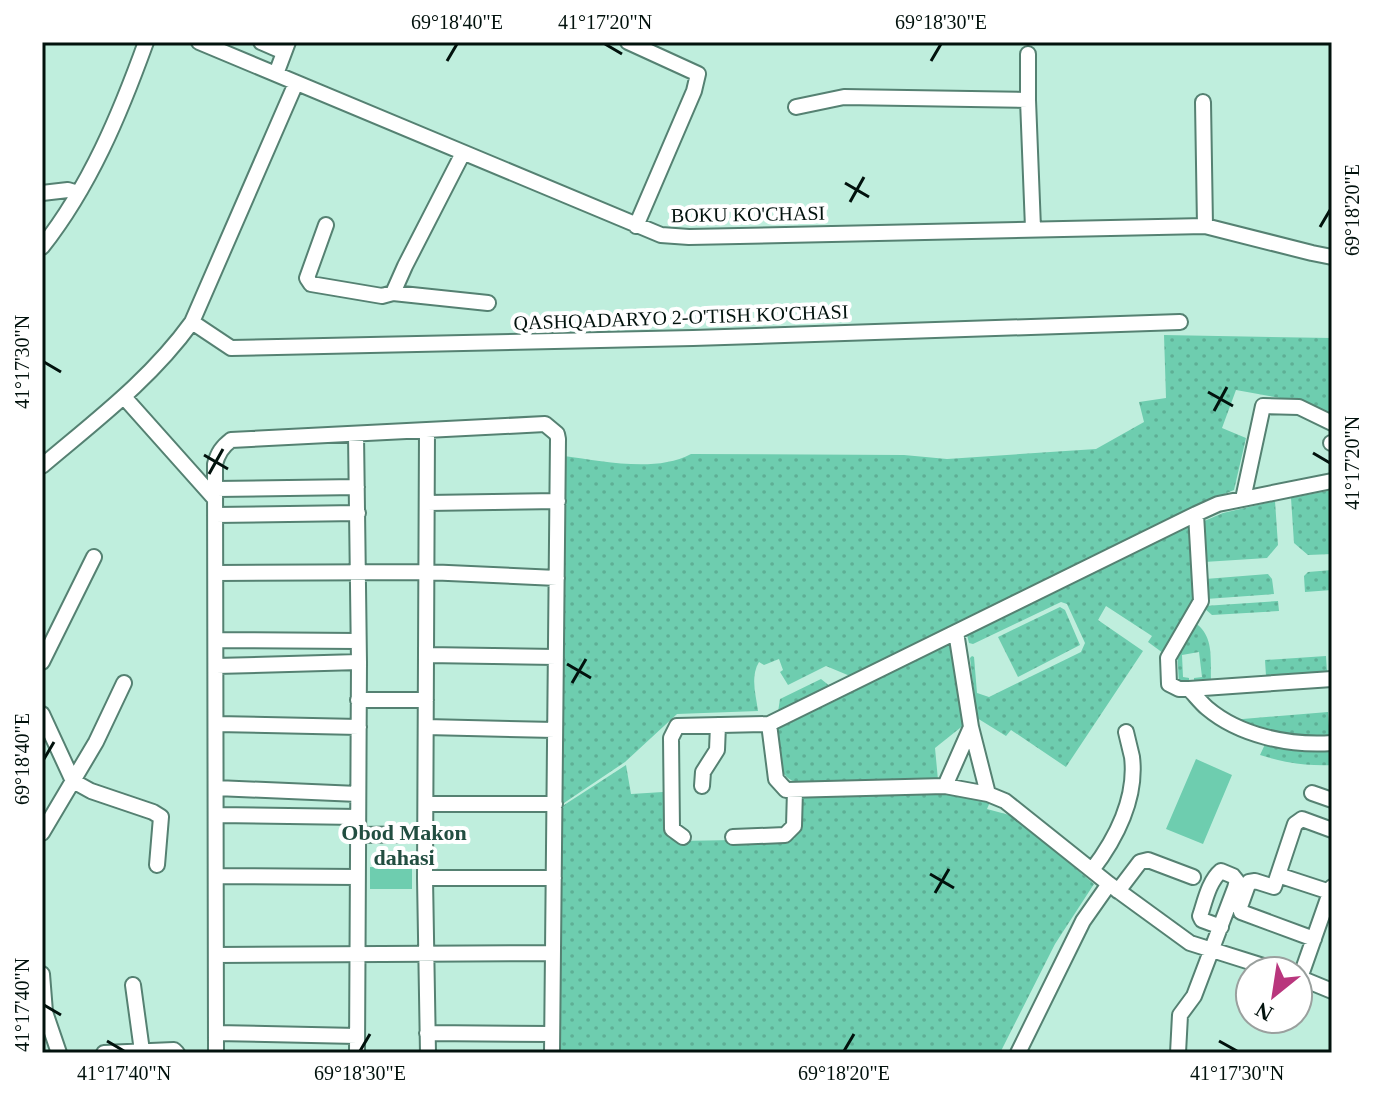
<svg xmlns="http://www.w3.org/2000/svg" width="1374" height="1095" font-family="'Times New Roman',serif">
<defs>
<pattern id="grass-dots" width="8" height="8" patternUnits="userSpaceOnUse" patternTransform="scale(2)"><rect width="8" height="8" fill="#6ecdaf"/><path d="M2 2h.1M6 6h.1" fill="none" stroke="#5eaf95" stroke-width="1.8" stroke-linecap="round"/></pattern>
</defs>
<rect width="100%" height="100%" fill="#bfeedd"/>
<!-- grass -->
<path fill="url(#grass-dots)" d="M1164 335 1332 338V415L1297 401 1236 390 1222 428 1246 438 1234 490 1208 501 850 676 826 666 788 685 780 672 783 670 779 659 764 665 759 662C750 677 756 695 758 711L677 714 625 762 561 805 564 456C603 461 655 473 691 454L904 455 947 459 1096 449 1144 422 1139 402 1166 398Z
M1332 490V554L1308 555 1294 543 1291 498Z
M1275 501 1278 545 1267 558 1204 562 1202 522 1223 513Z
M1187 526 1192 536 1197 599 1163 653 1148 642 1152 636 1106 606 1098 620 1143 651 1066 767 1011 730 1006 736 977 718 970 658 972 656 974 657 977 693 989 697 1081 652 1085 643 1067 604 1061 602 973 644 969 643 967 635Z
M1332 570V590L1305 592 1304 576 1308 572Z
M1268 574 1272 579 1274 594 1206 599 1205 579Z
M1278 601 1279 611 1212 615 1204 608V606Z
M1060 607 1065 610 1080 645 1018 677 998 637Z
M1195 623C1215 636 1210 661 1211 682L1194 683V678L1202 677 1199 652 1182 655 1183 677 1189 678V683L1179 684 1177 649Z
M950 644 965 724 935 748 938 780 796 782C774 776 779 748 778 729Z
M1326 656 1327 672 1266 676 1265 660Z
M821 679 831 687 778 712 780 699Z
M1328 712 1330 739H1295L1231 720Z
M1267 740 1332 749V765C1307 766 1285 763 1260 755Z
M626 765 631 794 663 792 666 794V827L669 838 678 841 794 839 800 826 798 802 804 795 956 793 974 796 990 802 987 809 1013 816 1094 884 1055 944 1000 1053H558L561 807Z"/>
<!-- pitch -->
<path fill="#6ecdaf" d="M1196 759 1232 775 1203 844 1166 829Z
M370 867H412V889H370Z"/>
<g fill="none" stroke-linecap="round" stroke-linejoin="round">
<!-- minor casing -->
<g stroke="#558172" stroke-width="18">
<path id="minor" d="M199 42 661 235 689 237 1205 226 1312 253 1332 257
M261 42 284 52
M628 42 698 74 694 91 636 226
M1028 54V100L1033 228
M276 74 288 42
M1203 102 1205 226
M796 107 844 97 1028 100
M463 153 405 266 393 293 488 303
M42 193 68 190 78 193
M326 225 307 278 311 284 382 296 393 293
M42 247C90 186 120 114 146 42
M192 322 231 348 693 338 1180 322
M124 397 215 499
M427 430 425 878 428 1053
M356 434 359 662 357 1053
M1331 443H1332
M42 466C95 421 151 379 192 322L296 83
M216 489 357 487
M1243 499 1263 406 1299 407 1332 423
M427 503 558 501
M1196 514 1201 601 1168 658 1169 684 1179 689H1189L1332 679
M215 515 358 513
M216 573 426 572 557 578
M216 640 358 641
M426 655 556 657
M42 662 94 557
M216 666 359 662
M1189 689C1195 695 1200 702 1207 708 1240 736 1290 746 1332 743
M358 700H426
M42 714 73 781 91 791 153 812 161 817 157 865
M216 724 359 727
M769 724 776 779 786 790 945 786 988 794 1005 801 1109 884 1190 943 1279 971
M426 727 555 730
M971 727 988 794
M702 786 703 772 717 750 718 725
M945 786 971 727 956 632
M216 788 358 794
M1312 793 1332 800
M426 804H555
M216 815 358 817
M42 833 96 742 124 683
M358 835 426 834
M683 837 672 829 671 738 677 726 769 724 1196 514 1218 504 1332 481
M733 837 785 835 794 826 795 790
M1092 870C1116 839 1137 798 1132 757 1130 749 1128 740 1126 732
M1278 875 1330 892
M216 876 357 877
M425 878H554
M1118 891 1140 862 1148 860 1193 877
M1314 939 1241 912 1240 907 1249 882 1255 881 1274 887 1295 824 1302 819 1332 830
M216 955 553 953
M42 974 45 1012 59 1053
M1298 977 1332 991
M1300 978 1332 887
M133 985 142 1051
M216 1033 357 1036
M427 1033 552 1034
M104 1053 174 1050 177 1053
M216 1053 215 464C218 453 222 447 231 440L545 424 557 434 558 439 552 1053
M1018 1053 1083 921 1109 884
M1178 1053 1180 1015 1194 996 1235 888 1237 881 1233 876 1221 871C1209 881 1205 901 1200 916L1202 920 1221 927"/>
</g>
<!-- minor -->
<use href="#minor" stroke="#fff" stroke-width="14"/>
</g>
<!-- ticks -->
<path fill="none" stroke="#02120d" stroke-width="3" d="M605 44 622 54M447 61 457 44M931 61 941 44M845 183 869 197M850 202 864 177M1320 227 1330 210M44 362 61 372M1208 392 1233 406M1214 411 1227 387M1313 453 1330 463M204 455 228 469M209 474 223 449M567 664 591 678M572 683 586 659M44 759 54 742M930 874 954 888M935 893 949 869M44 1005 61 1015M107 1041 124 1051M1219 1041 1237 1051M360 1051 370 1034M844 1051 854 1034"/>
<g text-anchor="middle" stroke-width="8" stroke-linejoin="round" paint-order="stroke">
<!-- street labels -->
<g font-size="20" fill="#02120d" stroke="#fff">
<text transform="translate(748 214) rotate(-1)" y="7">BOKU KO'CHASI</text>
<text transform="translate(681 317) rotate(-2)" y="7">QASHQADARYO 2-O'TISH KO'CHASI</text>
</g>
<!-- neighbourhood labels -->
<g font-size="22" font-weight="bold" fill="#224e41" stroke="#fff">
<text x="404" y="840">Obod Makon<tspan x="404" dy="25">dahasi</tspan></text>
</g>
</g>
<!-- border -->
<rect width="1374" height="1095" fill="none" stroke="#ffffff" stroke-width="88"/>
<!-- north arrow -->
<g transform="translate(1274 995) rotate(210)"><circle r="38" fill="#ffffff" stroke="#9aa09e" stroke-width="2"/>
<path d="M0-6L14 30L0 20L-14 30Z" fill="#b9367d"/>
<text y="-12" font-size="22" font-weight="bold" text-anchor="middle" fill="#02120d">N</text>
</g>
<rect x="44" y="44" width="1286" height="1007" fill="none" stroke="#02120d" stroke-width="3"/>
<g font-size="20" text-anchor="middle" fill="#02120d">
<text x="457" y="29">69°18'40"E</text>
<text x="605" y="29">41°17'20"N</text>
<text x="941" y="29">69°18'30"E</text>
<text transform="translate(1352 210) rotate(-90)" y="7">69°18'20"E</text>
<text transform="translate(22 362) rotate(-90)" y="7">41°17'30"N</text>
<text transform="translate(1352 463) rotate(-90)" y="7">41°17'20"N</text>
<text transform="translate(22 759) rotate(-90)" y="7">69°18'40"E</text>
<text transform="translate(22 1005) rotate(-90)" y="7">41°17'40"N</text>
<text x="124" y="1080">41°17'40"N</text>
<text x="360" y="1080">69°18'30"E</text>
<text x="844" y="1080">69°18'20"E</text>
<text x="1237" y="1080">41°17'30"N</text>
</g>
</svg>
